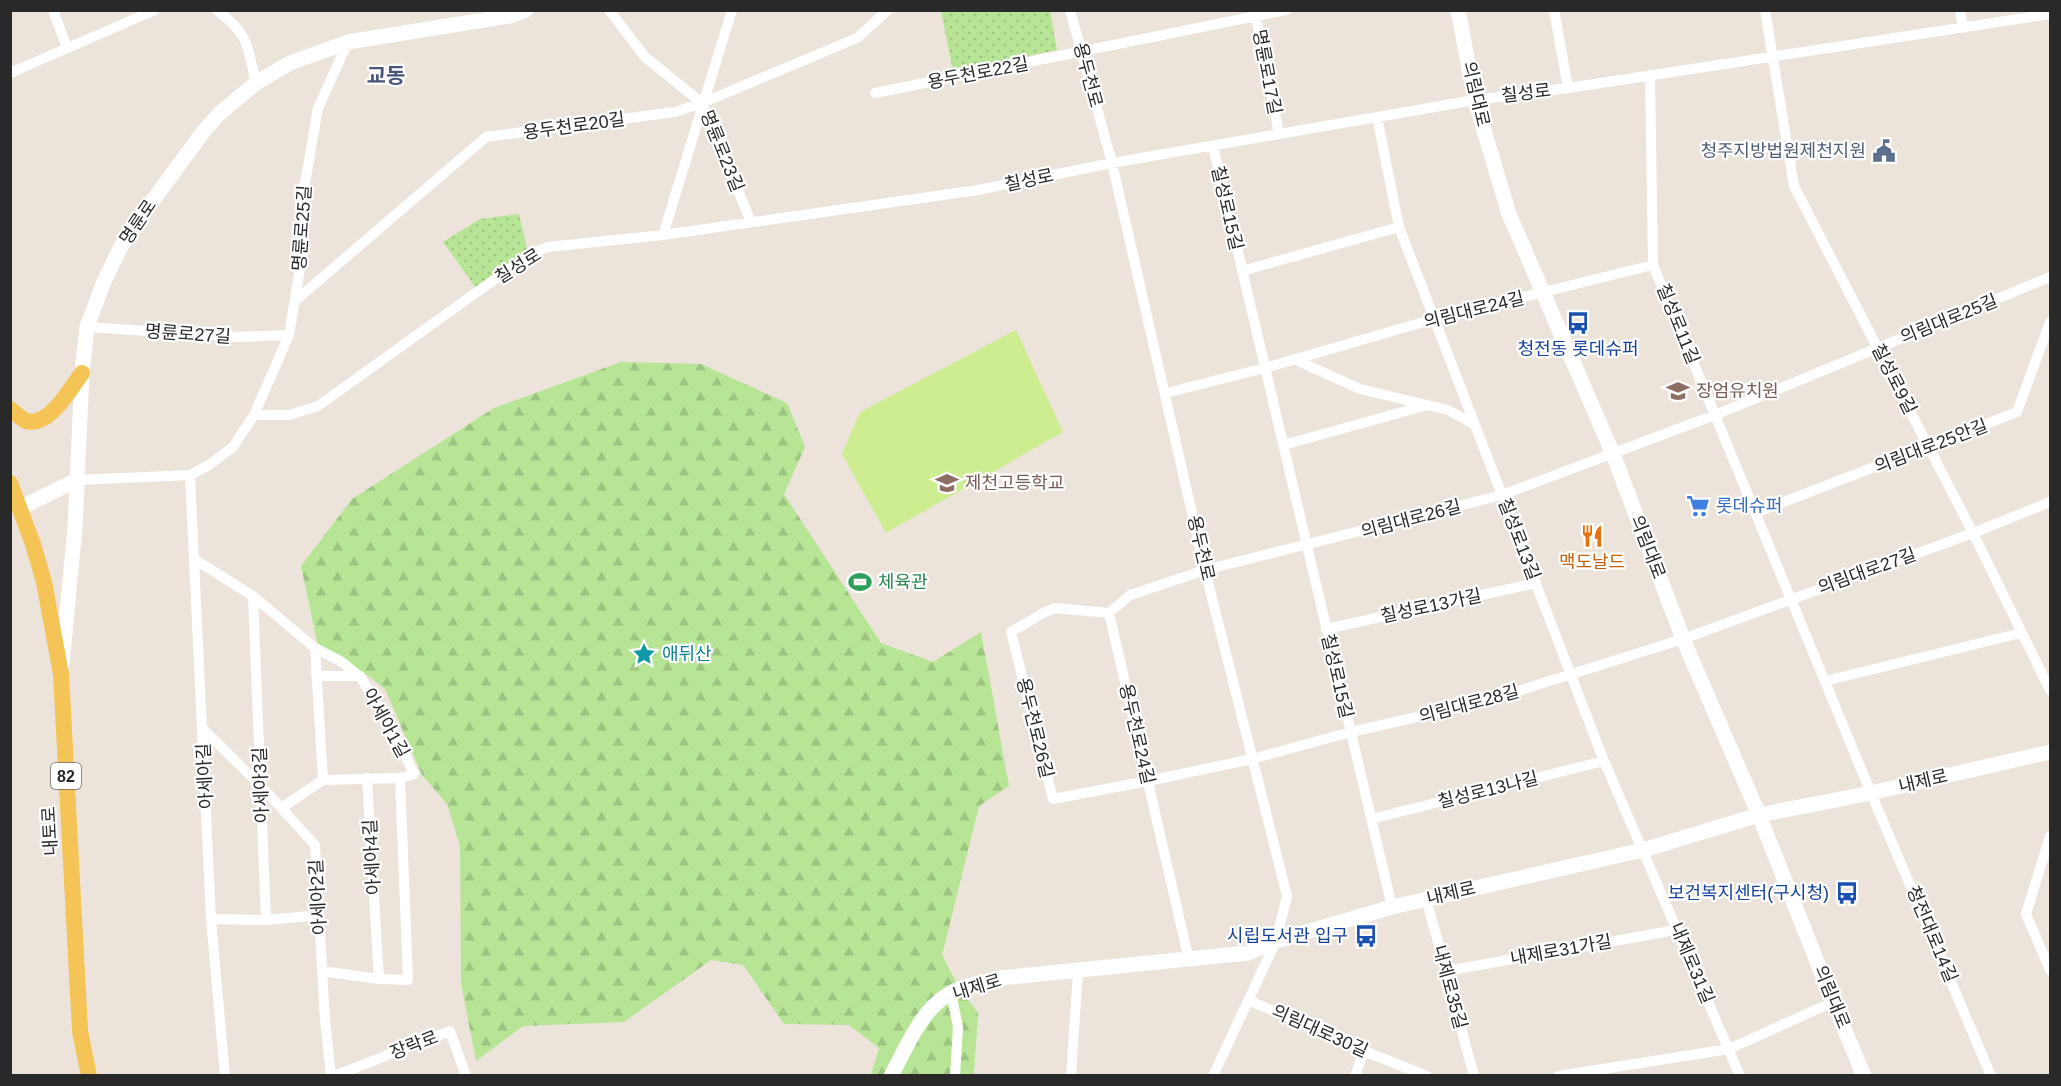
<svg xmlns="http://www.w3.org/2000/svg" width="2061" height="1086" font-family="Arial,'Noto Sans KR',sans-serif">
<defs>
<pattern id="forest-firs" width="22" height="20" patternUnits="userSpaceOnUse" patternTransform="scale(1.5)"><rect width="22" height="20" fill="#b7e595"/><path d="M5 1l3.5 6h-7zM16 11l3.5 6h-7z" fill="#9dc480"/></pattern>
<pattern id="park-dots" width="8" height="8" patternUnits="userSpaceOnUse" patternTransform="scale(1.5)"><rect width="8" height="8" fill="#b7e595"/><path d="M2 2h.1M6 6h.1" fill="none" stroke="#9dc480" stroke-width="1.8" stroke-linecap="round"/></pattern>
</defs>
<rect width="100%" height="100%" fill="#ece3db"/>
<!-- forest -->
<path fill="url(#forest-firs)" d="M621 362 701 364 787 403 805 447 784 494 881 643 933 662 981 632 1009 786 979 806 942 955 959 988 978 1013 974 1075H871L879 1048 849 1025 784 1024 743 965 711 960 624 1022 523 1026 476 1061 461 983 460 845 447 804 422 775 385 689 362 671 318 646 301 566 352 499 494 408Z"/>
<!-- park -->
<path fill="url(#park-dots)" d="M941 11H1050L1057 50 953 71Z
M519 214 527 249 476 288 443 242 480 219Z"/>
<!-- pitch -->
<path fill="#cded90" d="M1016 330 1063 432 886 533 842 454 860 412Z"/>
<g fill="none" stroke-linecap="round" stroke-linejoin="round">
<!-- street -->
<path stroke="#fff" stroke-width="10" d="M53 10 67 48
M217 10C250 36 247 45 256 83
M609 10 645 57 702 103 751 222
M1070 10 1112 163 1205 570 1287 896 1276 941 1213 1076
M1554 10 1568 88
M1765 10 1794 186 1973 533 2050 690
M1960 10 1963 28
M1255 11 1279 134
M10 73 155 10
M1650 75 1653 265 1871 793 1991 1076
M875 93 1286 10
M1377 117 1399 227 1604 761 1740 1076
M1213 146 1392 907
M663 235 732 10
M1242 271 1399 227
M295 301 486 137 675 112 702 103 857 38 888 10
M87 327 238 337 289 335
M1296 360 1360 389 1448 410 1475 425
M1166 393 1265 368 1434 319 1653 265
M254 415 289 335 301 262 300 231 305 183 318 108 348 42
M1283 445 1424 406
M190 475 211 919 225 1076
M77 480 190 475 209 465 233 447 254 415H289L318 406 530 254 548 247 663 235 978 190 1112 163 1475 100 1568 88 2050 14
M1755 513 2017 412 2050 322
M194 559 253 596 315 648 323 780
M253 596 266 920
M1109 613 1055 608 1045 612 1011 632 1053 799 1148 781 1252 759 1351 732 1483 702 1683 639 1973 533 2050 502
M1326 629 1536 583
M315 648 342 662 359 676
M1825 681 2021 633
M203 729 262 787 315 845 325 1020 331 1076
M367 778 379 979
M281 808 323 780 400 778 414 774 398 740 360 676H316
M1371 819 1604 761
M2050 836 2026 914 2050 970
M1426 898 1474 1076
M211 919 266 920 320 915
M1189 960 1109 613 1130 595 1205 570 1502 495 1715 415 2050 277
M322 971 379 979 408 980 400 778
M1446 971 1665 932 1676 928
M951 993 958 1027 955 1076
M1248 1000 1364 1051 1427 1076
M334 1076 450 1031 466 1076
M1071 1076 1078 971
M1355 1076 1364 1051
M1558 1076 1729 1049 1833 1002"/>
<!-- secondary -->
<path stroke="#fff" stroke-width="15" d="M1458 10 1475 100 1509 214 1613 454 1683 639 1759 815 1833 1002 1864 1076
M20 508 77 480
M62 664 75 528 82 373 87 327 103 284 120 248 132 229 203 132 219 114 256 83 290 63 348 42 510 16 526 10
M891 1076C908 1045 923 1003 959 989 972 984 986 981 1000 978L1248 953 1276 941 1392 907 1643 850 1759 815 1871 793 2050 752"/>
<!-- primary -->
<path stroke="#f5c457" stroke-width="16" d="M10 409C15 413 20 418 26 421 49 428 71 388 82 373
M10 483 33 544 44 582 61 674 80 1031 89 1076"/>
</g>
<!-- icons -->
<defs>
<g id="civic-bare" transform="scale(1.8)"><path d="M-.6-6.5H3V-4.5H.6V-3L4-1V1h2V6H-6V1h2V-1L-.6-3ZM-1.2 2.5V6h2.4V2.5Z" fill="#5c6f8a" stroke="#fff" stroke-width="2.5" paint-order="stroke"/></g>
<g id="bus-bare" transform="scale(1.8)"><path d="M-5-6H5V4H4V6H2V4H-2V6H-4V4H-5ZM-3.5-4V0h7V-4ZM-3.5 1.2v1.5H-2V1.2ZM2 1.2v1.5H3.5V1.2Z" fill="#1a4fb4" stroke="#fff" stroke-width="2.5" paint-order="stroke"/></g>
<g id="school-bare" transform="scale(1.8)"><path d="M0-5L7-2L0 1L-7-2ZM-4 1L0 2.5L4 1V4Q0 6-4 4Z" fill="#8d6e63" stroke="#fff" stroke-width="2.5" paint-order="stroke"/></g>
<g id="supermarket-bare" transform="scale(1.8)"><path d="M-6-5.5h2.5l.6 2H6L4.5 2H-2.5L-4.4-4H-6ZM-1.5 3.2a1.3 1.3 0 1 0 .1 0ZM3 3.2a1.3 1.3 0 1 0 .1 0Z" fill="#3f7fe0" stroke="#fff" stroke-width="2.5" paint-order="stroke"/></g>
<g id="restaurant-bare" transform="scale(1.8)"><path d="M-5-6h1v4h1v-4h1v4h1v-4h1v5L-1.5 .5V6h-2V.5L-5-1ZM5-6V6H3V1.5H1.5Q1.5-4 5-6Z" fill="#e8710a" stroke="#fff" stroke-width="2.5" paint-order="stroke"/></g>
<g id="stadium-bare" transform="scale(1.8)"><path d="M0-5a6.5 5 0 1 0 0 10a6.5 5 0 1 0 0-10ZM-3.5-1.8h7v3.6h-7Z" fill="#2e9e5b" stroke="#fff" stroke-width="2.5" paint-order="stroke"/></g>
<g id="sight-bare" transform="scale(1.8)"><path d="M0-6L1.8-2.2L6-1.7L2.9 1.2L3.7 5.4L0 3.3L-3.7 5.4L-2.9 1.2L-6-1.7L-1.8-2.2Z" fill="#0f9aa8" stroke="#fff" stroke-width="2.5" paint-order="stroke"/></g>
</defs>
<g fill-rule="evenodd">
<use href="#civic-bare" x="1884" y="151"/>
<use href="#bus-bare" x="1578" y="323"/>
<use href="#school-bare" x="1678" y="391"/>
<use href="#school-bare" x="947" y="483"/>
<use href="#supermarket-bare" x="1698" y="506"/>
<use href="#restaurant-bare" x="1592" y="536"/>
<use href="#stadium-bare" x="860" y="582"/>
<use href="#sight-bare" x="644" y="654"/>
<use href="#bus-bare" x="1847" y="893"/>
<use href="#bus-bare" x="1366" y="936"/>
</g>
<g text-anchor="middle" stroke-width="4.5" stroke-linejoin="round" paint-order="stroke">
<!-- shield labels -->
<rect fill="#fff" stroke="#696969" stroke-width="1.5" x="51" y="763" width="30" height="26" rx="4.5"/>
<g font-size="16" font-weight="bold" fill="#292929">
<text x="66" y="782">82</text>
</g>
<!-- street labels -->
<g font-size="18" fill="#292929" stroke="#fff">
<text transform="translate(1267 72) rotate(79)" y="6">명륜로17길</text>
<text transform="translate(978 73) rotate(-11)" y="6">용두천로22길</text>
<text transform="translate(1088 75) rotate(75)" y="6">용두천로</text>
<text transform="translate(1526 93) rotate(-7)" y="6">칠성로</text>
<text transform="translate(1476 94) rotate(77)" y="6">의림대로</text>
<text transform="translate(574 126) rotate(-8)" y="6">용두천로20길</text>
<text transform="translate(722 151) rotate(68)" y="6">명륜로23길</text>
<text transform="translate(1029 180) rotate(-12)" y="6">칠성로</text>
<text transform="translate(1227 208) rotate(77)" y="6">칠성로15길</text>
<text transform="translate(138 222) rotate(-56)" y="6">명륜로</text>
<text transform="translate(302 228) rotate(-86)" y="6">명륜로25길</text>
<text transform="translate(518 266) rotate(-32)" y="6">칠성로</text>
<text transform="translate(1474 310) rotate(-14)" y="6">의림대로24길</text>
<text transform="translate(1949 319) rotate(-22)" y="6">의림대로25길</text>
<text transform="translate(1678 324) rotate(68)" y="6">칠성로11길</text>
<text transform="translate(188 334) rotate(4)" y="6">명륜로27길</text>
<text transform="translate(1894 379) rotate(63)" y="6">칠성로9길</text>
<text transform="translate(1931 446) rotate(-21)" y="6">의림대로25안길</text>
<text transform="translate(1411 519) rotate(-15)" y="6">의림대로26길</text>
<text transform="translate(1519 539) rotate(69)" y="6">칠성로13길</text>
<text transform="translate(1648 547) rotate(69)" y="6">의림대로</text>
<text transform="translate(1201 548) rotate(77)" y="6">용두천로</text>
<text transform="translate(1867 571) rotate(-20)" y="6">의림대로27길</text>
<text transform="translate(1431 606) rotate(-12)" y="6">칠성로13가길</text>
<text transform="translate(1337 676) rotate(77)" y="6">칠성로15길</text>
<text transform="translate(1469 704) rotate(-15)" y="6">의림대로28길</text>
<text transform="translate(386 723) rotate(61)" y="6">아세아1길</text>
<text transform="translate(1035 728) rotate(76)" y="6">용두천로26길</text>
<text transform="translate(1137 734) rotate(77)" y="6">용두천로24길</text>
<text transform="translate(205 776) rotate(-93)" y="6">아세아길</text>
<text transform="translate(1923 781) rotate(-13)" y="6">내제로</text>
<text transform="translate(261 785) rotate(-92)" y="6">아세아3길</text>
<text transform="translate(1488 790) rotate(-14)" y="6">칠성로13나길</text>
<text transform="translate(50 831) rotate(-93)" y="6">내토로</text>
<text transform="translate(372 857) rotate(-93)" y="6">아세아4길</text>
<text transform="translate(1451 893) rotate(-13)" y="6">내제로</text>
<text transform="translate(318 897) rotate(-93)" y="6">아세아2길</text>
<text transform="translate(1932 934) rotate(67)" y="6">청전대로14길</text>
<text transform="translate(1561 950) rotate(-10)" y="6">내제로31가길</text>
<text transform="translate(1692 963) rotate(67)" y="6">내제로31길</text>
<text transform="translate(977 987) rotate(-17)" y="6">내제로</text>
<text transform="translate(1450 987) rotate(75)" y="6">내제로35길</text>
<text transform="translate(1832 997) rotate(68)" y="6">의림대로</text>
<text transform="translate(1320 1031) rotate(24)" y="6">의림대로30길</text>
<text transform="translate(414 1045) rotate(-21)" y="6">장락로</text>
</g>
<!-- service labels -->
<g font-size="18" fill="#4e5e75" stroke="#fff" text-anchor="end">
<text x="1866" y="157">청주지방법원제천지원</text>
</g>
<!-- transit labels -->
<g font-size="18" fill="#164399" stroke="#fff" text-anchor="end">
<text x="1578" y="355" text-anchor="middle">청전동 롯데슈퍼</text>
<text x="1829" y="899">보건복지센터(구시청)</text>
<text x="1348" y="942">시립도서관 입구</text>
</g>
<!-- education labels -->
<g font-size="18" fill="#785e54" stroke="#fff" text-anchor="start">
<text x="1696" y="397">장엄유치원</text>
<text x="965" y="489">제천고등학교</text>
</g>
<!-- shop labels -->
<g font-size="18" fill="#366cbe" stroke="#fff" text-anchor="start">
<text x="1716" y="512">롯데슈퍼</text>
</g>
<!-- food labels -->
<g font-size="18" fill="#c56008" stroke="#fff">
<text x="1592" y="568">맥도날드</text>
</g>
<!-- leisure labels -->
<g font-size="18" fill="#27864d" stroke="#fff" text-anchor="start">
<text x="878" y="588">체육관</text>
</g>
<!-- culture labels -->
<g font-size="18" fill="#0d838f" stroke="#fff" text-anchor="start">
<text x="662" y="660">애뒤산</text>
</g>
<!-- quarter labels -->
<g font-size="21" font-weight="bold" fill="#49567b" stroke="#fff">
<text x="386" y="83">교동</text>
</g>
</g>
<!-- border -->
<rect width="2061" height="1086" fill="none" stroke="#292929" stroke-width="24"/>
</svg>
